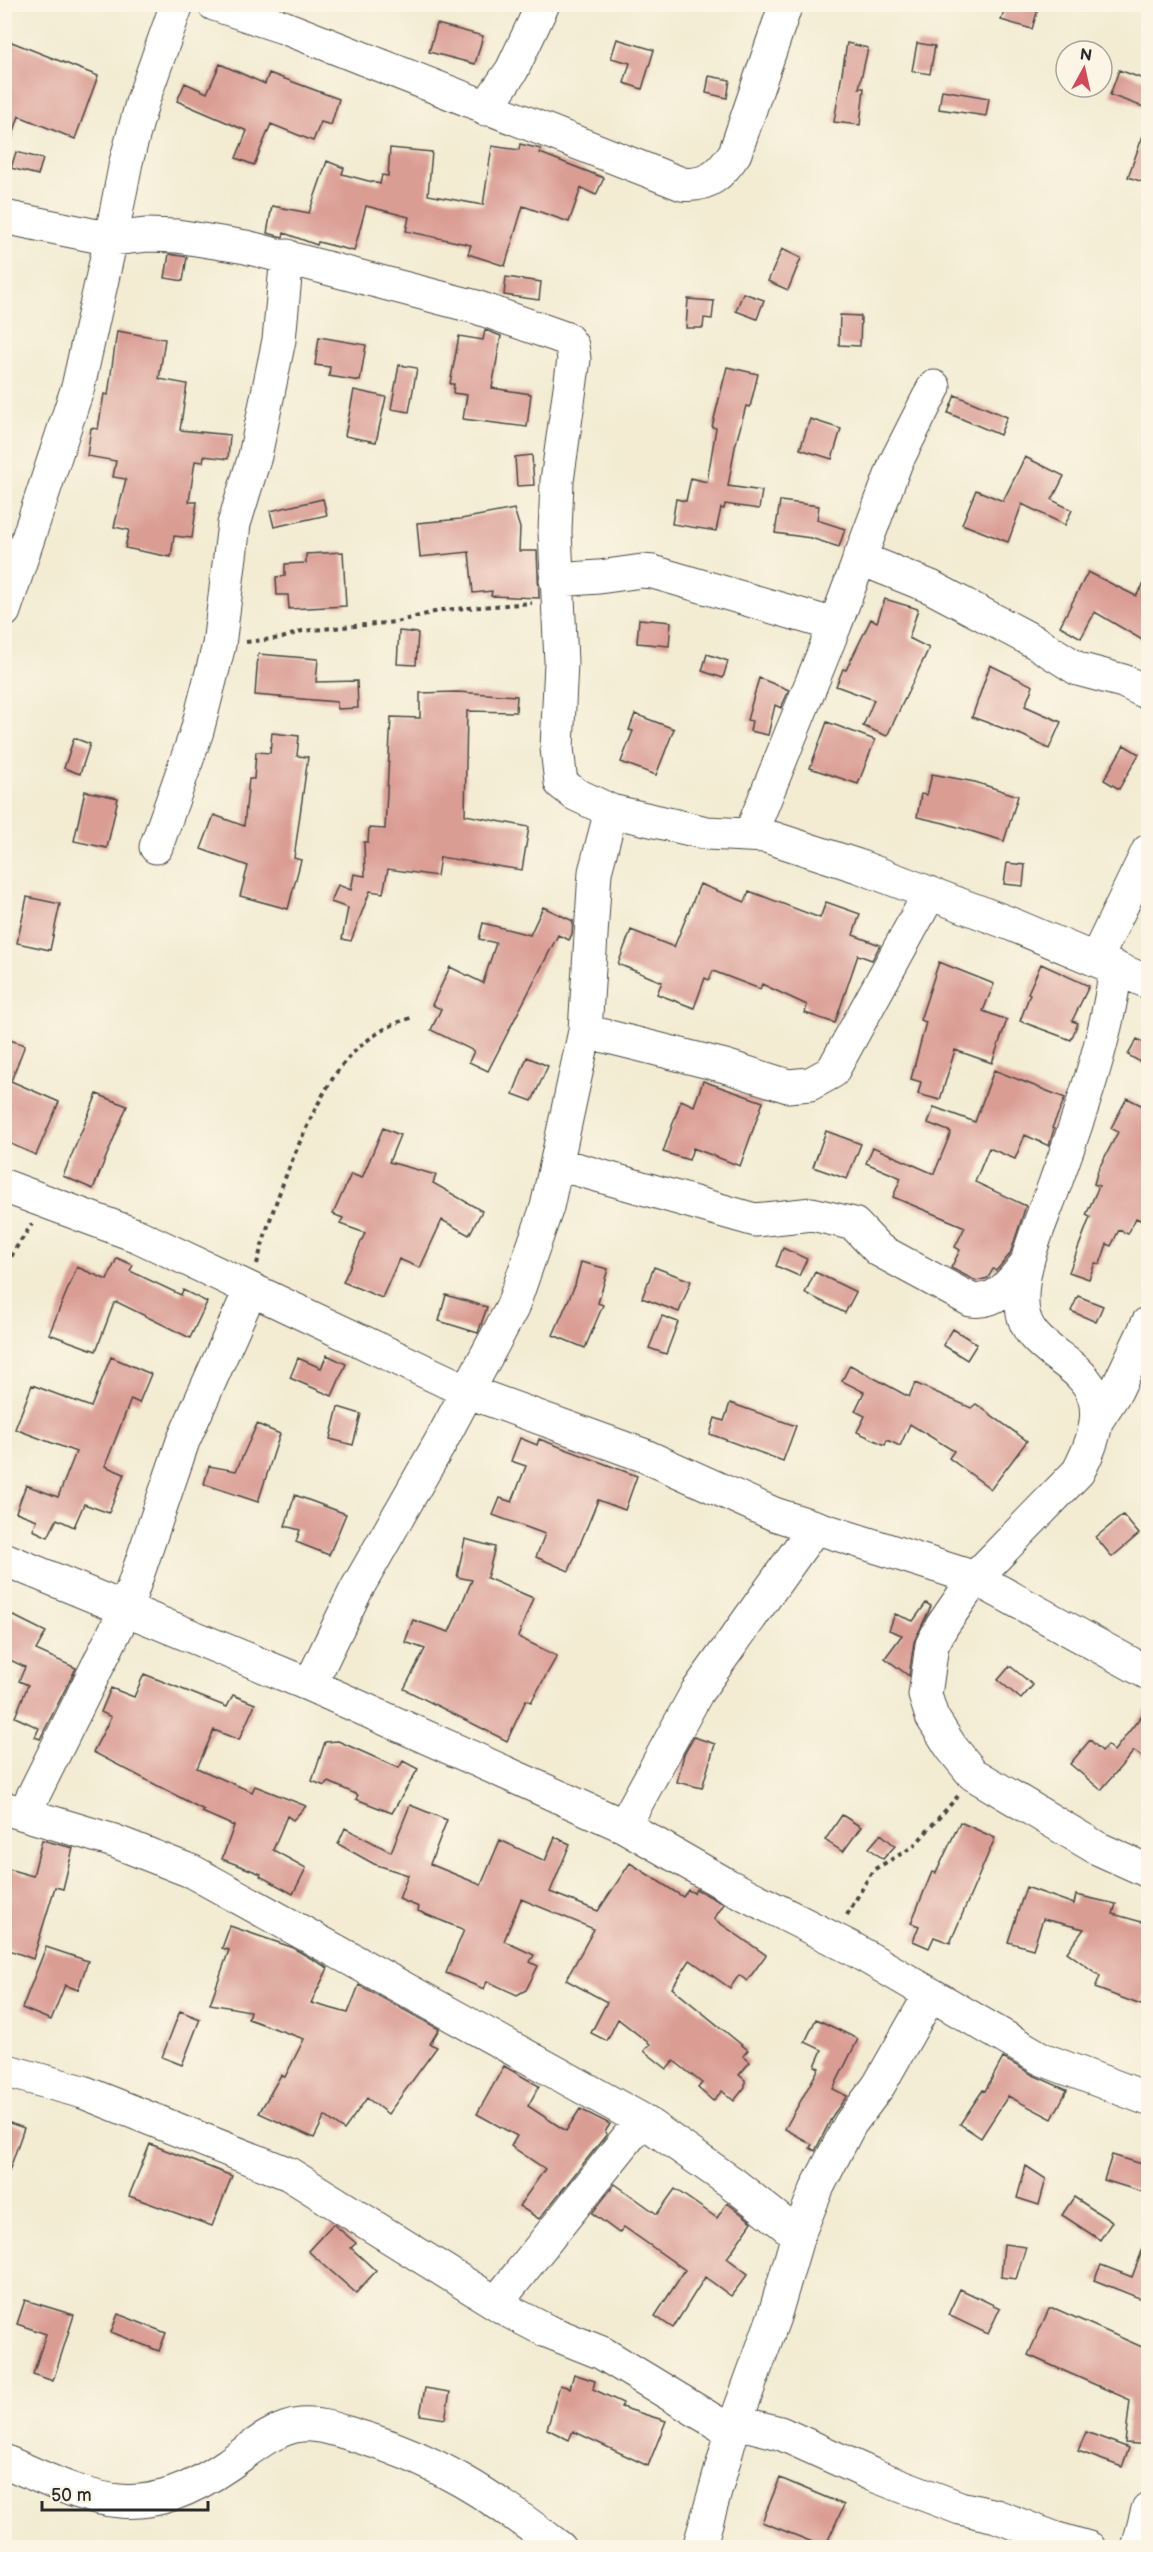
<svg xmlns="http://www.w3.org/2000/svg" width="1153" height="2552" font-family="'Balsamiq Sans',sans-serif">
<rect width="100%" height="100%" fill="#fcf5e5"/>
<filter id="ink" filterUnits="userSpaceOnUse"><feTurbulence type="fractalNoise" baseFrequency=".0167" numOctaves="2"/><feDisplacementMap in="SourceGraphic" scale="12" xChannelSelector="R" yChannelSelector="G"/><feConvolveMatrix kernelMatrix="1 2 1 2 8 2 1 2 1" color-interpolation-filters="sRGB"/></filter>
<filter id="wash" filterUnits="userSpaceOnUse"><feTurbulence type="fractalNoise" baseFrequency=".008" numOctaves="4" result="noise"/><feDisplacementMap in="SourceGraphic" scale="24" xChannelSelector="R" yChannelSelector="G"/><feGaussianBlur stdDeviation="1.35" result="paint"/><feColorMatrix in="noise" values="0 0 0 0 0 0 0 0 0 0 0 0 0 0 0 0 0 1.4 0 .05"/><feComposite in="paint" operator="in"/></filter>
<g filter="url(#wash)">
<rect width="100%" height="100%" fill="#f3ecd3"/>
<g id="blocks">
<!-- building -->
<path fill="#da9d94" d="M1006 4H1021L1038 9 1032 29 1001 20Z
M437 24 483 36 475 64 429 52Z
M4 39 98 76 75 139 19 116 8 150H4Z
M617 39 654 50 642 89 624 83 630 63 611 58Z
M847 43 868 48 859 88H864L860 125 834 122Z
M917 43 935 46 930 74 912 71Z
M220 64 265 84 269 73 339 99 331 125 321 122 313 141 271 124 254 165 236 158 247 131 177 101 185 83 207 93Z
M1119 70 1149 81V109L1110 95Z
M709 76 730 80 727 98 706 93Z
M942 90 989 98 986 116 939 109Z
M1146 127H1149V184L1128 177Z
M520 144 541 149 540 153 604 178 596 195 581 188 569 222 523 206 505 266 468 254 471 245 406 231 409 217 366 206 354 251 318 242 317 245 284 233 283 237 267 233 272 206 309 213 327 161 344 168 342 174 380 184 382 175 388 176 390 148 432 152 428 195 483 205 492 146 519 150Z
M16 152 43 159 38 175 11 168Z
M782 249 801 258 788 290 768 281Z
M169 254 187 257 183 281 165 278Z
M506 277 541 282 539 300 504 295Z
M743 293 764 300 757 319 736 311Z
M688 299 714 301 712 319 704 318 703 328H686Z
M840 315 861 316 860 346 839 345Z
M485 330 501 336 492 388 531 394 527 427 463 419 467 395 453 393 454 384H450L459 336 483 340Z
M117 331 165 339 159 379 187 384 180 430 230 435 228 459 204 456 203 462 195 461 189 502H197L192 538 174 536 171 557 125 548 129 530 114 527 126 479 113 477 116 461 87 456 91 428 98 429 104 394 108 395Z
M319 337 366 345 360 381 329 376 330 367 315 365Z
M399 365 417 368 409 412 391 409Z
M727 367 758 374 750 407 746 406 735 447 728 486 762 491 759 509 725 504 724 509 721 508 716 531 672 524 676 499 686 501 691 478 707 482 716 428 712 427Z
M354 390 386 397 376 442 345 436Z
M955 395 1007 417 1000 435 948 413Z
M810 419 841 429 832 459 800 449Z
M532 455 534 485 517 486 515 457Z
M1025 457 1064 476 1052 500 1072 510 1065 525 1022 504 1008 542 962 524 976 490 1003 501Z
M323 499 327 515 274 527 270 511Z
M780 501 819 506 817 520 845 529 839 547 811 538 775 533Z
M514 509 520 528 519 551H537L539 598 491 596 492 591 473 593 469 552 420 557 417 523 461 519Z
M343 552 346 606 289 609 288 595H277L276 577 285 576V564L306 563V554Z
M1088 572 1136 596 1149 576V644L1095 612 1081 638 1060 626Z
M885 599 918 609 909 638 929 648 887 736 863 726 874 700 836 686 843 669 846 670 871 619 877 622Z
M639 619 671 622 669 646 637 643Z
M399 631 418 633 416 665 397 664Z
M258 654 318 659 316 682 357 681 358 708 337 709V702L255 695Z
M707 654 728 661 723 678 702 671Z
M990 665 1033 686 1025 706 1061 722 1049 749 1024 736 972 717Z
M759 678 789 690 781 708 775 705 768 735 750 731 752 721 747 720Z
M457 692 517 696 516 712 467 711 465 815 529 827 522 870 440 857 437 876 388 869 383 893 370 891 351 941 342 939 348 908 331 902 338 885 351 890 354 874 365 876 364 842H368L369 828 385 829 391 717 420 718V693Z
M635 714 674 729 656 775 621 762 633 731 629 730Z
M827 722 875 740 858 784 810 768Z
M272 733 299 736 297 756 308 757 294 858 301 860 288 909 240 896 248 866 201 849 214 815 244 826 249 779H254L256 752 270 753Z
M74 738 90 744 80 774 64 768Z
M1124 745 1139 754 1119 789 1104 780Z
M932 774 975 782 1018 796 1004 841 944 823 917 817 921 794 927 795Z
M85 791 118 798 107 848 74 841Z
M1007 863 1025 865 1023 886 1004 884Z
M700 884 745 902 749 891 820 918 826 902 860 914 853 935 880 945 872 960 858 955 835 1023 805 1013 807 1005 762 984 760 989 713 971 709 980 705 978 694 1008 657 994 662 982 618 964 631 930 674 947Z
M27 897 60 904 50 950 17 943Z
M543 907 573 921 572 934 569 940 558 935 488 1071 469 1062 474 1051 431 1030 441 1009 432 1005 450 967 483 983 496 943 479 939 483 923 530 935Z
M939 962 994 984 983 1011 1007 1020 992 1063 955 1050 940 1100 918 1094 921 1082 911 1079 926 1022 920 1020Z
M1041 964 1089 986 1072 1021 1078 1023 1071 1040 1020 1021 1030 994 1028 993Z
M4 1038 25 1045 11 1081 59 1102 36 1155 4 1141Z
M1137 1039 1149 1046V1067L1128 1055Z
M527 1057 548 1066 532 1101 513 1094Z
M994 1070 1065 1098 1052 1128 1054 1129 1049 1146 1025 1135 1015 1159 989 1148 975 1182 1026 1206 1010 1254 996 1271 993 1269 988 1278 976 1281 951 1268 960 1250 955 1247 965 1227 893 1197 901 1178 866 1163 873 1147 934 1174 951 1132 928 1123 934 1107 975 1122Z
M703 1081 763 1102 740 1166 693 1148 689 1160 663 1152 681 1100 694 1106Z
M97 1094 127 1106 93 1189 63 1176Z
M1127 1098 1149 1109V1224L1136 1218 1128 1234 1119 1230 1111 1246 1107 1244 1100 1264 1095 1263 1089 1279 1069 1272 1090 1217 1086 1215 1099 1186 1094 1184 1098 1170 1118 1132 1111 1128Z
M383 1128 400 1135 389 1162 436 1175 433 1183 482 1211 469 1235 442 1220 420 1268 399 1259 382 1298 343 1282 365 1233 340 1224 343 1218 333 1214 351 1174 362 1178Z
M826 1131 861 1144 847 1179 813 1167Z
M783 1248 807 1259 799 1276 776 1266Z
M117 1258 133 1265 130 1271 181 1295 183 1290 207 1302 190 1338 117 1302 114 1303 96 1351 49 1334 77 1267 107 1280Z
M581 1262 608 1269 598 1303 603 1305 585 1348 553 1335 575 1285Z
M654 1267 691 1281 679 1312 642 1298Z
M815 1272 856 1292 845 1313 805 1293Z
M446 1295 487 1307 478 1333 439 1321Z
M1078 1296 1103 1306 1096 1322 1071 1311Z
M662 1316 678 1322 666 1354 649 1348Z
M953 1329 977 1344 967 1360 943 1345Z
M327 1355 346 1364 332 1396 290 1378 298 1358 321 1368Z
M111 1357 151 1374 139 1403 131 1399 105 1466 124 1474 109 1513 84 1504 74 1527 57 1519 48 1537 33 1530 37 1520 16 1512 26 1485 58 1497 76 1452 15 1429 32 1385 91 1407Z
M850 1365 909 1397 915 1383 971 1408 976 1404 1027 1441 991 1489 949 1458 954 1451 910 1424 900 1446 887 1440 885 1445 857 1432 865 1416 855 1411 864 1392 842 1381Z
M730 1403 796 1426 783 1461 710 1434 715 1418 724 1421Z
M338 1407 361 1414 353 1445 330 1439Z
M257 1424 280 1434 258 1502 204 1484 209 1466 236 1471Z
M520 1438 537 1445 539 1439 637 1476 625 1510 598 1500 569 1571 536 1557 545 1534 493 1515 500 1498 512 1502 526 1466 511 1461Z
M295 1495 346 1514 329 1555 296 1542 300 1530 285 1526Z
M1123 1515 1139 1534 1112 1557 1096 1537Z
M465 1539 495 1547 487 1578 533 1598 518 1637 557 1656 531 1702 526 1700 507 1741 404 1689 425 1649 405 1642 413 1620 449 1632 472 1580 457 1577Z
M926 1603 931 1606 914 1642 909 1676 885 1658 902 1635 889 1630 895 1614 913 1621Z
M10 1614 46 1632 36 1650 76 1668 40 1739 35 1737 39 1728 15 1717 28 1685 19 1681 25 1667 4 1657V1624Z
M1010 1666 1033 1685 1021 1699 998 1680Z
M144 1674 227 1707 233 1695 255 1704 239 1740 214 1730 197 1768 252 1792 255 1786 306 1806 293 1820 287 1816 273 1850 306 1868 293 1894 260 1876 261 1874 222 1859 234 1826 202 1812 204 1810 93 1752 111 1717 101 1712 111 1688 134 1697Z
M1149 1706V1762L1134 1751 1101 1790 1070 1764 1090 1740 1102 1751 1107 1745 1114 1751Z
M694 1737 715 1744 702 1788 677 1782 684 1754Z
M338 1741 399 1768 403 1761 418 1769 392 1813 356 1799 358 1795 329 1782 325 1786 312 1781 325 1742Z
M410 1805 447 1820 430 1864 481 1885 500 1840 545 1861 555 1837 570 1844 550 1892 598 1911 630 1863 683 1897 688 1890 694 1893 696 1889 724 1904 714 1919 766 1955 747 1981 739 1975 730 1988 690 1960 672 1988 748 2050 743 2056 750 2062 739 2075 745 2080V2087L734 2101 722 2091 713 2101 698 2088 702 2083 674 2061 667 2069 644 2051 650 2044 618 2019 607 2041 591 2033 607 2002 566 1980 594 1929 521 1899 504 1941 534 1955 530 1962 538 1966 526 1990 517 1995 487 1981 484 1989 446 1973 464 1930 418 1911 419 1907 399 1899 408 1875 374 1864 338 1844 345 1828 391 1852Z
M842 1815 861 1827 843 1852 825 1840Z
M960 1822 995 1838 950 1943 934 1937 929 1948 913 1941 919 1926 911 1923 932 1872 936 1873Z
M881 1834 895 1846 883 1859 869 1848Z
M42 1840 73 1848 63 1889 55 1887 33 1959 4 1948V1882L8 1869 33 1876Z
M1026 1887 1074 1904 1076 1895 1116 1904 1113 1914 1149 1924V1984L1141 2005 1095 1988 1100 1976 1067 1952 1084 1929 1043 1919 1033 1949 1008 1942Z
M230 1926 291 1947 328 1968 311 2003 348 2013 359 1985 439 2029 430 2044 437 2047 388 2114 367 2098 344 2130 325 2116 314 2138 259 2113 281 2075 285 2077 304 2039 248 2019 250 2011 210 2004 229 1950 222 1948Z
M46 1947 88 1961 78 1990 65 1985 51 2020 22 2008Z
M180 2011 200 2019 182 2065 162 2057Z
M816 2019 858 2039 833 2089 847 2096 833 2115 815 2151 810 2148 812 2144 785 2129 819 2068 815 2066 822 2050 805 2042Z
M1003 2058 1033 2075 1067 2090 1052 2119 1008 2096 981 2138 960 2124 983 2090 985 2091Z
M504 2066 539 2086 528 2106 566 2131 580 2109 610 2124 605 2132 607 2134 539 2219 519 2206 545 2169 511 2146 517 2136 477 2114Z
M4 2121 24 2128 7 2177 4 2176Z
M150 2144 232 2176 212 2226 129 2196Z
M1112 2155 1149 2166V2194L1104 2180Z
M1026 2166 1046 2179 1039 2205 1017 2198Z
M615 2184 657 2214 675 2189 717 2218 727 2203 752 2222 727 2258 748 2274 731 2296 705 2277 673 2328 655 2316 685 2270 624 2227 619 2233 592 2213Z
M1074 2197 1112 2222 1100 2240 1062 2215Z
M333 2224 356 2243 351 2248 376 2271 356 2293 308 2251Z
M1147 2238 1149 2302 1094 2280 1101 2265 1132 2277Z
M1004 2244 1026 2247 1016 2279 1001 2277Z
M960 2289 1000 2308 988 2334 948 2315Z
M25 2300 74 2315 53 2381 33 2374 46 2334 17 2324Z
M1049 2309H1056L1149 2350V2445L1125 2443 1130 2400 1028 2355Z
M118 2314 166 2333 159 2351 111 2332Z
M574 2374 595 2381 593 2389 623 2403 621 2407 666 2421 648 2466 573 2431 569 2440 547 2429 560 2385 570 2388Z
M425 2388 450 2392 445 2419 420 2415Z
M1086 2432 1129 2448 1122 2467 1078 2451Z
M780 2478 844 2505 825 2547 762 2522Z"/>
</g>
</g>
<g filter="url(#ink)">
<use href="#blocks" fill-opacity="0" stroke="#494844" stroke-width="1.5"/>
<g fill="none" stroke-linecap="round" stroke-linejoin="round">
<!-- minor casing -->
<g stroke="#494844" stroke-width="35">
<path id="minor" d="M214 4 283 27 682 184C708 187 721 174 735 153L786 4
M485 109 512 70 543 4
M4 217 111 239 147 235 177 236 246 247 476 307 567 339 572 346 574 359 557 481 555 532 561 662 557 748 561 783 575 794 611 811 707 833 766 836 858 866 1011 924 1148 982
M859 558 931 587 1035 642 1078 669 1123 681 1148 693
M556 580 599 577 642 571 653 572 835 625
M4 611 78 387 111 239 126 162 142 103 177 4
M751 833 835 625 896 462 934 387
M156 847 197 731 219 645 234 524 255 456 279 340 287 256
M1096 959 1148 851
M1116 968C1106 1041 1082 1109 1057 1178 1044 1217 1020 1262 1022 1304 1024 1372 1141 1354 1078 1472L975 1578 942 1626 932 1645 925 1695 932 1717 951 1747 973 1774 1097 1848 1148 1871
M585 1031 725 1066 788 1086 810 1084 832 1072 930 893
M558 1164 755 1220 812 1214 854 1224 879 1250 971 1300C998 1304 1011 1282 1027 1263
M4 1186 138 1236 469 1392 643 1455 774 1514 975 1578 1148 1673
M1097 1420 1116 1391 1148 1323
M4 1559 310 1685 624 1826 727 1885 853 1949 1042 2059 1148 2099
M310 1685 356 1590 440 1443 512 1308 547 1207 585 1031 595 872 611 811
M4 1808 114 1841 193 1872 642 2120 731 2182 798 2235
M24 1814 125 1611 183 1441 250 1291
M624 1826 697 1692 815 1527
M4 2070 83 2092 289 2174 512 2313 547 2331 602 2353 732 2432
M497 2302 642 2120
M736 2422 780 2433 873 2475 960 2508 996 2516 1054 2538 1089 2548
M4 2461C95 2501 139 2526 229 2464 250 2449 274 2428 301 2425 318 2423 337 2430 354 2435 437 2459 492 2496 560 2548
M699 2548 732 2432 774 2317 798 2235 818 2186 850 2124 879 2085 930 1995
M1138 2548 1148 2509"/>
</g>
<!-- path -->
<path stroke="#494844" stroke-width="4" stroke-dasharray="4.5 4.5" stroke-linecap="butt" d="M246 642 282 638 302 631 396 622 442 610 532 603
M257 1264C270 1211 313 1095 349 1057 368 1037 389 1024 414 1017
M4 1273 14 1251 32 1224
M847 1915 873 1870 913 1847 958 1796"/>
<!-- minor -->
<use href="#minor" stroke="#fff" stroke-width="33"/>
</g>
</g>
<!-- margin -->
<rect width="1153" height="2552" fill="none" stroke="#fcf5e5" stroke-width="24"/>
<!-- north arrow -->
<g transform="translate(1084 69) rotate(8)"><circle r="28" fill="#fcf5e5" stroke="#a8a49b" stroke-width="1.5"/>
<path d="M0-4.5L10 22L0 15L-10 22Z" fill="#d1495b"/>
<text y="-9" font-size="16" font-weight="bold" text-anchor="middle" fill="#2b2b2b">N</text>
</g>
<!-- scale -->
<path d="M42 2501v9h166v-9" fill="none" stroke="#2b2b2b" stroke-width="3"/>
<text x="51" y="2501" font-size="18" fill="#2b2b2b" stroke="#fcf5e5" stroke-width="4.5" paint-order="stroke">50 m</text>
</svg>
